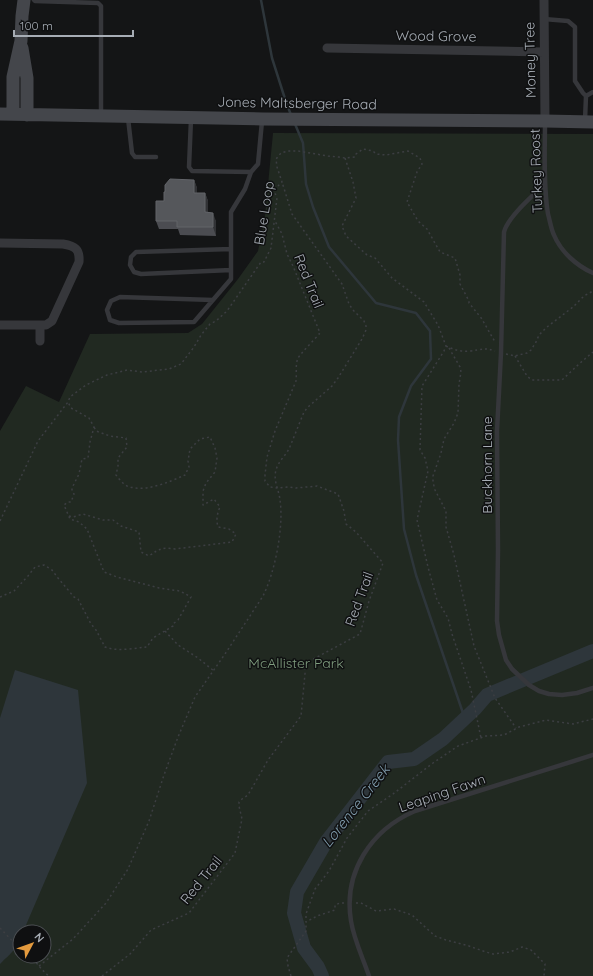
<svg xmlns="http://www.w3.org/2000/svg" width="593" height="976" font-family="Quicksand,sans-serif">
<rect width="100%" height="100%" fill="#141516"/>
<!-- green -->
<path fill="#212921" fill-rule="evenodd" d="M273 133 593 134V976H0V431L26 386 59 402 90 334 188 333 202 324 238 279 258 251 265 216ZM20 932H44V956H20Z"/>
<!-- water -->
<path fill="#2e363b" d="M15 670 78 690 87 783 23 932H20C20 947 10 954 0 964V718Z"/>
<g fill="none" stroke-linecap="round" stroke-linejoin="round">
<!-- stream -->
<path stroke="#2e363b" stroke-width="2.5" d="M261 0 272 58 286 102 291 115
M295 124 303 143 306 184 313 207 329 247 376 303 416 313 430 331 431 359 411 386 399 417 398 440 404 529 416 575 465 719"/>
<!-- river -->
<path stroke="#2e363b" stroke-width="14" d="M322 976 318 967 304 948 294 913 297 892 326 842 388 762 414 759 443 739 475 709 487 695 593 651"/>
<!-- path -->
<path stroke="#3c3e42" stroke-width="1.5" stroke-dasharray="2 3" stroke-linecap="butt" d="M345 158 353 182 356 198 342 226 346 236 367 255 375 258 392 278 424 302 438 325 446 346 444 351 422 386 420 450 425 458 428 471 417 520 428 567 437 600 448 618 452 634 471 690 481 738
M446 346C454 350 462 352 470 351 481 350 485 347 495 351
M449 348 460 367 461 372 459 384 458 413 454 423 444 439 441 453 433 476V482L435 490 446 511V527L454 555 474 646 495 698 516 728
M506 354 515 356 527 353 531 350 536 342 539 335 547 327 573 307 584 296 593 291
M515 356 527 376 532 380H562L579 364 593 352
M69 516 73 517 83 514 103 520H113L121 526 139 532 141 552 149 556C159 549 162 547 175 549L232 542 236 534 229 529 218 527C216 520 217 514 220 507L214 499 203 505V491L206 483 215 472 217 458 215 448 210 437 200 439 190 449 188 461 189 467 185 475C169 482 145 493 127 486 123 484 119 479 116 475L118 466V458L127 447 126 438 110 436 96 431 94 427
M0 521 38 441 68 402 70 397 86 385 107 375 127 370 142 372 169 369 181 364 194 347 201 335 210 324 216 321 227 311 261 262H264L271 248 277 198C273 190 276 188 282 182L277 167 276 159 281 153 288 151H298L328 156 339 157 345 158 355 157 356 154 363 149 373 151 376 154 386 155 408 151 420 158 422 164 417 172 407 202 418 221 427 229 440 252 455 258 460 275V284L469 301V303L482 319 483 321 495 342
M0 597 14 591 28 576 35 567 44 565 52 570 58 578 74 597 78 599 91 624 96 630 105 647C118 652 134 648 147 647L153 638 173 626V624L178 620 191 597 180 591 159 588 117 577 104 572 87 529 79 522 70 519 64 505 68 502H71L74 494 72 491V488L79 474 82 459 88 458 90 442 94 427 89 418 71 408 68 402
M165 631 178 645 198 658 214 671
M344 903H340L335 905V910L317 916 306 922V914L315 889 329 871 347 838 368 811 393 794 433 763 458 746 486 736 504 735 519 727 546 720 573 724 593 719
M356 903H361L376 911 394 909 412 915 435 936 446 940 469 946 486 952 493 954 510 952 522 947 531 950 545 964 544 976
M0 928 20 949
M29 956C37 962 41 970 49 976
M39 966 73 939 106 903 128 869 149 821 164 775 178 737 195 697 225 654 263 596C275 572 284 527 280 500 279 490 273 481 276 470 278 462 285 456 289 449 294 437 299 424 304 412L308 407 332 386 338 378 362 339 366 330V326L364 321 353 310 349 304 342 284 292 214 282 182
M102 976 130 954 151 930 189 913 235 853 242 819 239 806V802L242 799 248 795 268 760 301 716 306 663 360 634 369 601 383 563 356 532 346 524 344 511 338 494 317 486 296 488 288 487 277 488 270 487 265 481V475L267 457 275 431 296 381C297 374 295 365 298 358 301 353 315 339 320 333L293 266 287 254 282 234 275 221
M291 976 288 966 287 958 306 931V922"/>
<!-- lane -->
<path stroke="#36373b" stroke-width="4.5" d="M34 0 35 1 98 3 101 6V115
M544 19 568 21 575 27V81L583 93 586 96 593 92
M128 118 132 153 135 157H156
M191 119 189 167 192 171 251 172
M585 120 586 96
M545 122C545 152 543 184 548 214 550 221 551 229 554 235 561 252 577 266 593 273
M545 184C533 195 508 217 504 232L501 353 497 431 498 550 497 621 499 635 506 660 512 669 529 685 539 691 549 694 562 695 577 693 593 688
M231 249 136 252 131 257 130 265 134 272 141 274 231 270
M213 300 120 297 111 301 107 310 110 320 119 323 194 322 231 279V212L245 189 251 172 258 164 262 121
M369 976C363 958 354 940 351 921 343 872 371 830 415 811L593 755"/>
<!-- street -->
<path stroke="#36373b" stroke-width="9" d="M544 0 545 121
M327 48 544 52
M0 243 63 244C75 246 80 249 79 262L52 321 46 325H0
M40 325V341"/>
<!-- secondary -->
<path stroke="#44464b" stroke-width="13" d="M22 48 27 78V115
M0 114 263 119 545 121 593 122
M13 114V77L21 41 22 16 24 0"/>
</g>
<!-- wall -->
<path fill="#4b4c51" d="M194 180 197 188V193H205L208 201V213L216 221V236L180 235 178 229H159L156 221 164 201 165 192Z"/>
<!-- shaded-wall -->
<path fill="#313235" d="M194 180 197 188V201L194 193Z
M205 193 208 201V221L205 212Z
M213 213 216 221V236L213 227Z"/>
<!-- building -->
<path fill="#55575b" stroke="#626469" d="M170 179 194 180V193H205V212L213 213V227H177V221H156V201H164V192H165V185Z"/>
<g text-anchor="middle" stroke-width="3" stroke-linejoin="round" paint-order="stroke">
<!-- street labels -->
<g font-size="14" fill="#a7adb5" stroke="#0f1011">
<text transform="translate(436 36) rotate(1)" y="5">Wood Grove</text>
<text transform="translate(530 60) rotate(-91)" y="5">Money Tree</text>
<text transform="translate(297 103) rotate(1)" y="5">Jones Maltsberger Road</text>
<text transform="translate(536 171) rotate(-92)" y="5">Turkey Roost</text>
<text transform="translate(264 213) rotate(-81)" y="5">Blue Loop</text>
<text transform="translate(309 281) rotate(68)" y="5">Red Trail</text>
<text transform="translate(487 465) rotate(-90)" y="5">Buckhorn Lane</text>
<text transform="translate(359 599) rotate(-70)" y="5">Red Trail</text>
<text transform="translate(442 793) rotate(-19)" y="5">Leaping Fawn</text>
<text transform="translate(201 880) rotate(-51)" y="5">Red Trail</text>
</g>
<!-- park labels -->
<g font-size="14" fill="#819f80" stroke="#0f1011">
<text x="296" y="668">McAllister Park</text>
</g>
<!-- water labels -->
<g font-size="15" font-style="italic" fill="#819dae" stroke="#0f1011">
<text transform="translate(356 806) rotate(-52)" y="5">Lorence Creek</text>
</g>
</g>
<!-- north arrow -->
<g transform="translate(32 944) rotate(49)"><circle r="19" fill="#0f1011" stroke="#4c4f53"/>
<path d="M0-3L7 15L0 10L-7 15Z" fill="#e49b3e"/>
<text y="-6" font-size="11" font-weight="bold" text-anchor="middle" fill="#a7adb5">N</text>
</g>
<!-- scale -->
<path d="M14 30v6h119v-6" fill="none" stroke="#a7adb5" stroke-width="2"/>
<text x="20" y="30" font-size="12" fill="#a7adb5" stroke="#0f1011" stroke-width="3" paint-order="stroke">100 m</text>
</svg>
